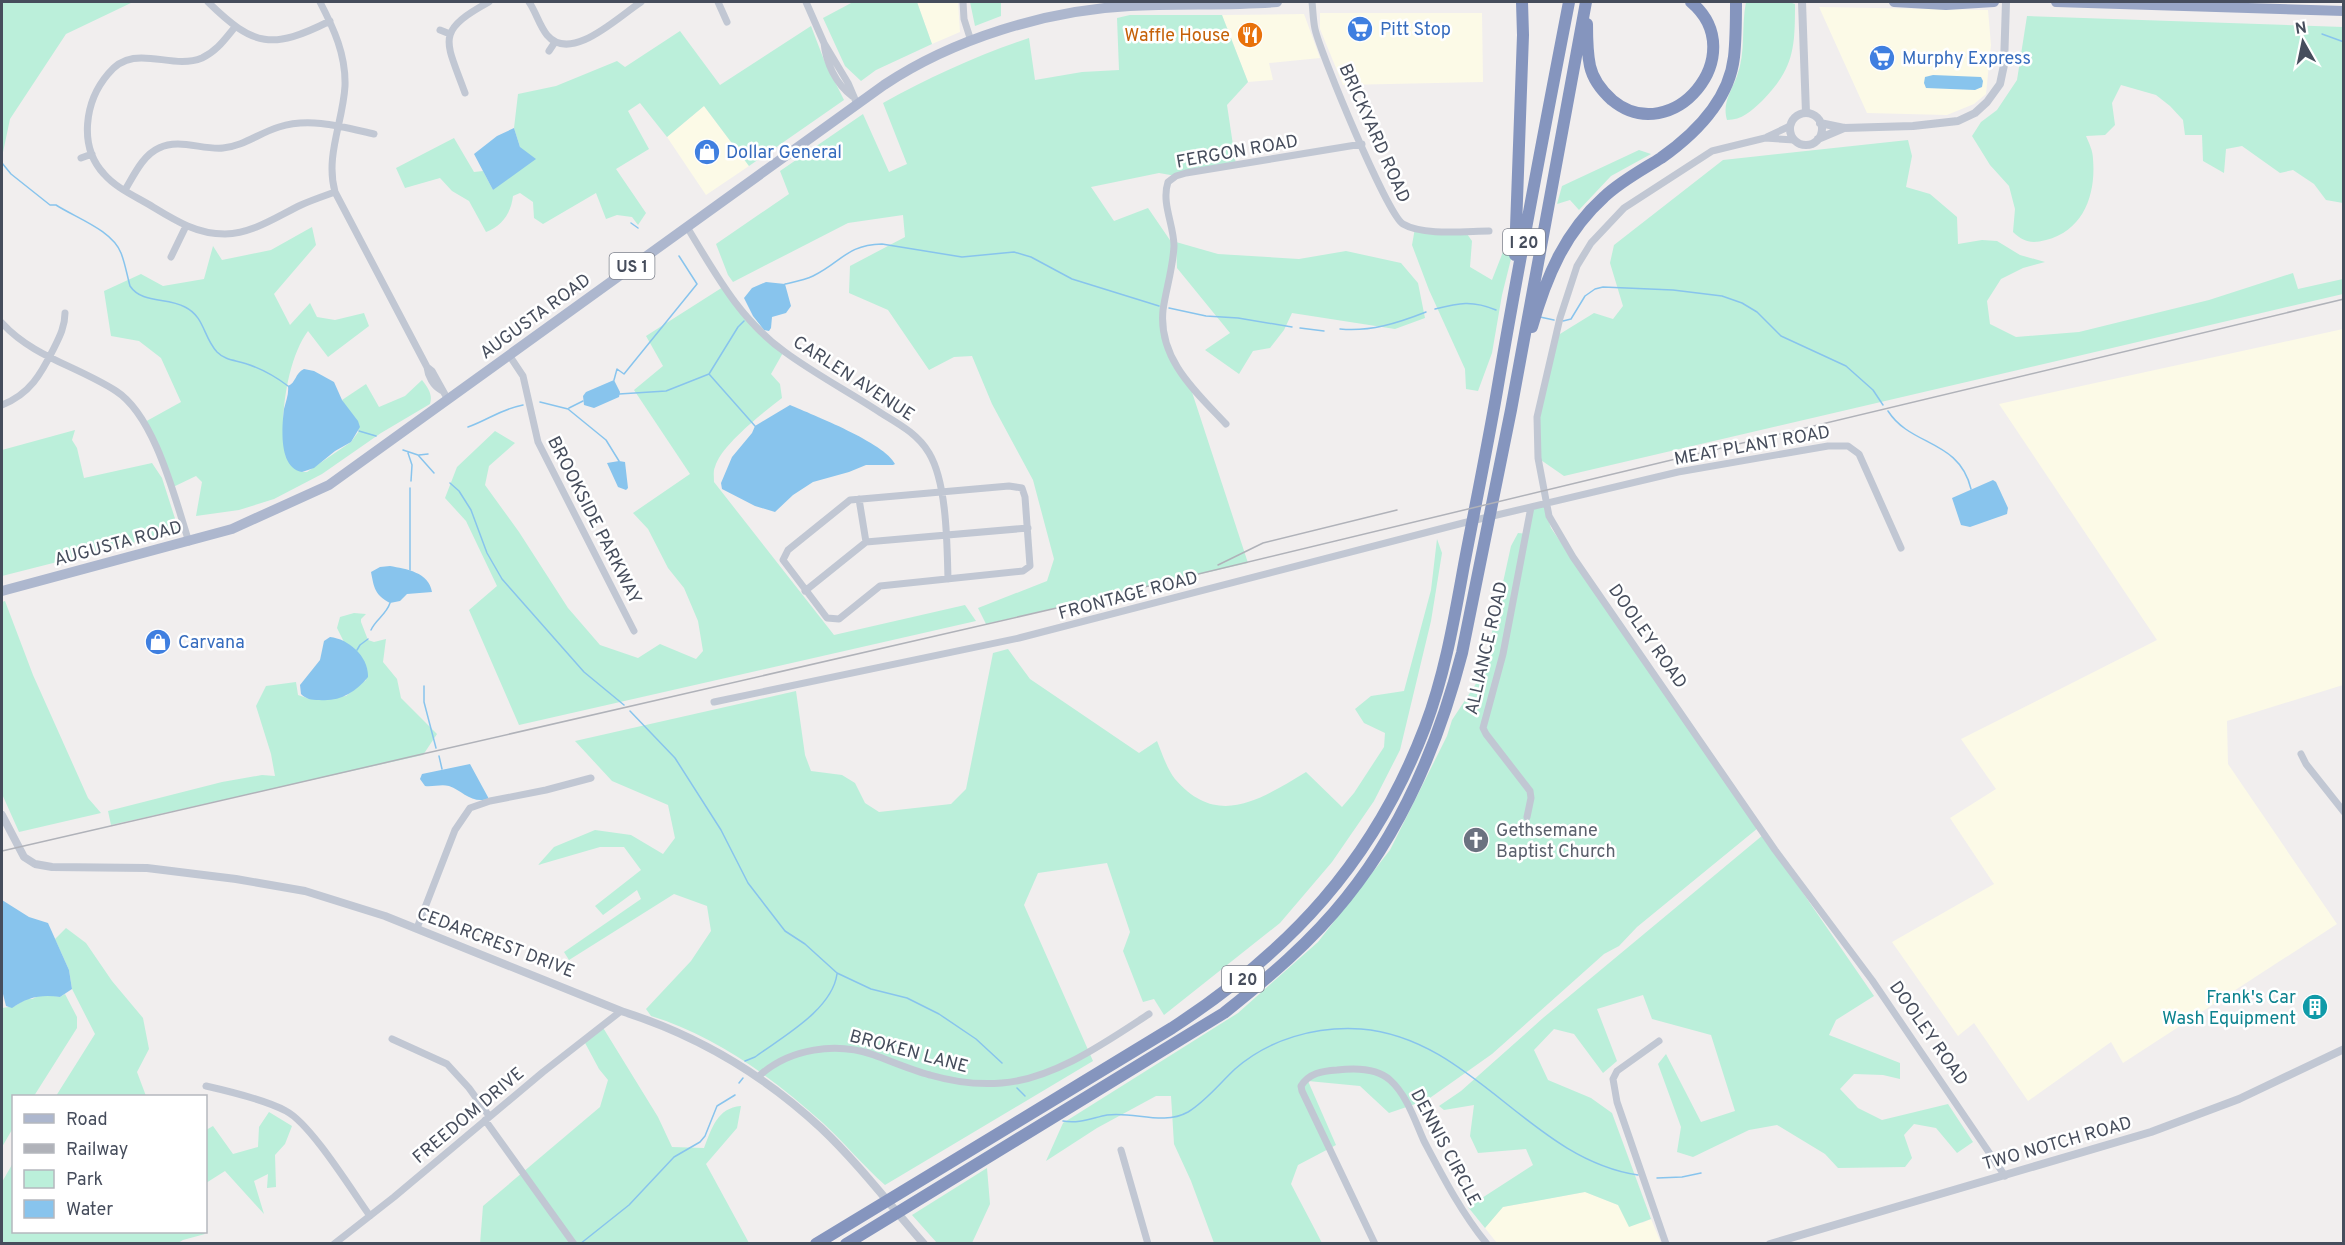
<svg xmlns="http://www.w3.org/2000/svg" width="2345" height="1245" font-family="Overpass,sans-serif">
<rect width="100%" height="100%" fill="#f1eeee"/>
<!-- commercial -->
<path fill="#fcfae7" d="M917 2H958L960 32 932 44Z
M1819 7 1988 10 1991 45 1986 94 1974 104 1947 115 1867 113Z
M1320 13H1482L1483 82 1343 85 1320 29Z
M1304 14 1320 58 1269 63 1273 80 1248 82 1222 15Z
M704 106 749 166 706 195 667 137Z
M2343 329V685L2227 721 2228 764 2337 924 2123 1063 2111 1042 2028 1101 1974 1023 1958 1036 1892 942 1994 884 1950 818 1996 789 1961 739 2157 640 1999 404Z
M1585 1192 1618 1205 1642 1223 1651 1219 1661 1243H1497L1485 1228 1502 1207Z"/>
<!-- green -->
<path fill="#bbefda" d="M2 2H133L66 34 10 119 2 157Z
M853 2H917L932 44 876 70 861 81 845 66 823 18Z
M970 2H1001V16L975 26Z
M1746 2H1789L1795 4C1795 49 1794 68 1762 101 1751 111 1742 120 1727 120 1722 103 1731 92 1737 76 1746 52 1741 27 1746 2Z
M1130 15H1222L1248 82 1227 105 1236 165 1176 176 1159 173 1091 187 1114 221 1148 208 1174 246 1164 309 1168 350 1190 386 1248 563 986 624 978 608 1047 581 1054 559 1033 480 992 404 972 356 954 357 929 370 888 310 849 293 850 266 905 237 903 215 848 223 733 282 728 275 716 244 789 194 780 171 863 114 889 172 907 164 883 103C930 77 978 55 1029 38L1035 80 1082 72 1119 70 1117 18Z
M2027 16 2343 27V203L2326 200 2314 184 2293 170 2280 173 2242 146 2226 149 2224 173 2203 161 2202 135H2185L2183 120 2170 106 2156 95 2121 85 2112 103 2115 125 2105 135 2086 136C2089 143 2093 151 2093 159 2096 194 2084 230 2046 240 2031 244 2024 242 2013 232L2015 209 2009 186 1990 165 1972 136 1981 122 1997 110 2017 80Z
M811 26 824 60 844 100 749 166 704 106 667 137 640 103 628 111 649 149 616 169 646 213 638 225 632 217 617 215 606 219 596 193 543 224 534 218 533 202 520 193 513 196C511 213 502 226 486 232L469 201 452 191 440 178 405 188 396 168 454 138 474 172 483 171 493 190 520 147 514 128 518 94 556 86 617 61 625 67 680 31 720 85Z
M1908 140 1912 156 1906 187 1930 194 1957 217 1958 244 1982 240 1997 241 2020 255 2045 262 2023 268 2001 279 1987 301 1990 324 2016 337 2079 332 2209 300 2293 273 2298 289 2343 279V294L1564 476 1538 458 1537 417 1555 337 1594 313 1613 319 1623 306 1610 263 1614 245 1723 160Z
M1639 150 1651 154 1611 176 1579 210 1570 200 1557 204 1562 186Z
M312 227 316 245 274 294 290 325 310 303 317 317 335 320 364 313 369 326 328 357 308 331C287 359 278 422 286 457L302 472H307L351 442 359 431 342 400 366 384 379 407 405 396 422 380C428 388 433 394 430 404L381 433 322 474 274 499 239 510 196 516 202 482 196 476 171 488 143 423 181 402 161 358 139 341 111 336 104 291 141 274 163 286 204 279 213 246 222 260 271 250Z
M1415 228 1465 231 1472 241 1470 267 1492 280 1508 239 1515 243 1502 295 1492 353 1478 391 1466 389 1465 369 1429 290 1412 245Z
M1176 242 1218 254 1299 259 1346 251 1401 263 1418 283 1425 318 1395 329 1292 313 1284 330 1270 348 1253 351 1239 374 1205 350 1230 333 1177 268Z
M723 287 784 351 771 374 780 384 782 398C764 412 721 445 715 467 713 471 714 477 714 482L834 635 965 605 976 621 519 725 469 610 497 586 466 521 445 498 457 467 495 431 515 443 489 466 485 485 519 532 568 608 600 645 638 658 660 644 696 659 703 651 698 621 684 588 668 568 648 529 633 513 690 474 634 390 663 366 646 336Z
M75 430 72 440 77 448 84 478 152 463 162 478 179 531 2 576V450Z
M1544 506 1551 528 1758 828 1637 927 1619 946 1604 954 1492 1054 1427 1100 1389 1113 1360 1086 1308 1081 1336 1145 1298 1165 1291 1184 1322 1243H1214L1191 1181 1174 1144 1171 1096H1156L1097 1128 1046 1161 1063 1123 1238 1013 1318 942 1390 850 1447 736 1452 720 1483 673 1511 546 1518 533 1528 534 1533 509Z
M1437 539 1442 553 1431 621 1400 750 1374 801 1332 862 1280 923 1164 1015 1154 999 1143 1002 1123 951 1130 932 1107 863 1038 873 1024 905 1093 1061 885 1185C863 1166 845 1143 823 1123 773 1078 716 1036 651 1016L646 1009 691 961 711 931 707 906 674 894 569 960 564 952 641 899 637 890 603 915 595 906 641 870 624 847H600L538 865 554 847 595 830 631 835 663 854 675 838 668 805 612 781 575 741 796 691 805 755 811 771 842 775 855 783 865 803 879 812 951 804 966 789 993 653 1008 649 1030 679 1139 753 1157 741C1162 753 1167 769 1175 779 1218 829 1261 799 1306 772L1342 807 1354 793 1384 747 1385 733 1364 723 1355 709 1371 696 1404 691 1431 590Z
M5 601 33 675 88 798 101 813 19 832 2 794V602Z
M354 613 366 614 361 619V622L368 640 374 642 386 639 383 662 397 679 401 698 437 734 423 755 111 825 108 811 222 782 262 775 275 776 271 754 256 706 266 686 296 682 298 695 310 699 346 696 366 680 354 648 344 642 337 628 340 617Z
M1763 835 1874 996 1836 1020 1829 1035 1900 1063V1079L1883 1075 1854 1074 1840 1089 1858 1108 1882 1120 1948 1104 1973 1142 1957 1153 1936 1128 1914 1124 1904 1135 1912 1158 1905 1167 1838 1168 1825 1154 1777 1125 1749 1130 1693 1157 1677 1152 1681 1127 1658 1064 1666 1054 1701 1122 1735 1111 1711 1035 1652 1019 1643 995 1597 1009 1617 1061 1603 1073 1574 1034 1554 1029 1534 1050 1548 1080 1591 1098 1612 1113 1651 1219 1629 1227 1618 1205 1585 1192 1503 1207 1485 1228 1468 1207 1533 1165 1526 1149 1478 1153 1470 1136 1474 1105 1444 1110 1439 1106 1461 1091 1543 1018Z
M66 928 86 943 112 981 143 1018 149 1049 137 1072 146 1096H56L95 1034 72 989 69 970 55 939Z
M43 994 60 997 65 994 77 1017V1028L34 1096H14L13 1128 2 1147V1008L15 1006 26 999H32Z
M602 1026 658 1117 672 1147 704 1148C712 1128 717 1108 741 1106L737 1128 706 1164 749 1243 480 1244 483 1206 600 1107 608 1080 599 1069 584 1041Z
M269 1112 292 1126 285 1144 275 1155 276 1187 267 1188 268 1174 254 1181 264 1214 225 1171 206 1183V1130L213 1126 233 1154 258 1147 259 1127Z
M13 1163 14 1232H204L205 1234 183 1240 178 1243H2V1182Z
M987 1168 990 1204 972 1243H937L912 1215Z"/>
<!-- water -->
<path fill="#88c4ed" d="M1933 75 1981 77 1983 81 1982 87 1975 90 1926 88 1924 83 1925 77Z
M514 128 520 147 536 159 493 190 474 154 497 136Z
M766 282 785 284 791 306 786 313 772 317 771 328 769 331 764 330 753 316 744 298 752 288Z
M304 369 314 371 334 382 342 400 358 421 360 427 351 442 335 451 314 468 302 472C278 468 282 426 284 409 286 401 289 394 288 386 296 383 295 373 304 369Z
M614 380 620 392 619 397 594 408 584 405 583 396 586 392Z
M790 405C813 415 885 443 895 464L893 465H866L849 472 813 482 793 495 775 512 755 506 722 489 721 483 732 457 752 433 755 426Z
M619 461 625 462 628 488 626 490 618 487 607 463Z
M1993 480 1996 482 2008 508 2007 514 1970 527 1961 525 1952 498Z
M390 566C406 569 429 572 432 592L407 594 400 601 390 603C375 595 374 588 371 572L380 567Z
M330 637C349 639 369 657 368 677 355 693 339 702 319 700 311 700 306 699 301 694L300 685 320 660 324 641Z
M470 764 489 799C471 804 463 791 449 786 441 784 433 787 425 786L420 779 422 774Z
M2 900 29 917 48 923 69 970 72 989 60 997C42 994 27 997 12 1008L6 1006 2 990Z"/>
<g fill="none" stroke-linecap="round" stroke-linejoin="round">
<!-- stream -->
<path stroke="#88c4ed" stroke-width="1.5" d="M2322 34 2344 42
M2 163 11 174 50 205H56C76 218 112 230 121 253 125 263 127 275 130 286 142 304 167 297 185 307 205 317 203 337 217 352 226 361 236 360 247 364 262 369 276 377 288 386
M631 223 638 228
M785 284C794 282 805 280 813 276 842 262 846 245 882 244L962 257 1014 252 1031 257 1072 279 1159 306
M1169 308 1206 316 1238 318 1292 327
M1435 309C1459 303 1472 300 1496 310
M1540 317 1554 320
M1563 321 1571 319 1585 296 1595 289 1603 287 1673 290 1722 296 1742 303 1757 312 1781 336 1846 366 1873 390 1883 405
M1300 328 1324 331
M1340 329C1370 332 1398 323 1426 312
M709 374 755 426
M614 380 617 369 624 374 697 284 679 256
M619 394 666 391 709 374 738 327 744 321
M540 402 568 409 606 440 619 461
M569 408 583 401
M1888 411C1911 447 1959 439 1971 489
M468 427C488 420 501 409 523 405
M359 431 376 436
M403 450 418 455 434 473
M408 453 412 465 411 481
M419 455 428 454
M450 483 459 491 471 510 487 553 502 579 584 672 624 705
M410 570V488
M371 630C375 620 386 615 390 603
M357 650 360 645 368 639
M424 686V702L436 748
M630 711 675 758 721 830 748 883 785 931 805 944 837 973 871 989 907 998 939 1014 976 1039 1002 1063
M439 756 442 769
M745 1061 755 1057C782 1037 832 1010 837 974
M739 1083 743 1078
M1017 1088 1025 1096
M1063 1121C1079 1124 1092 1118 1107 1115 1134 1111 1163 1126 1188 1112 1206 1101 1219 1084 1235 1069 1269 1039 1316 1026 1361 1029 1473 1038 1530 1159 1638 1175
M1657 1178 1682 1177 1701 1173
M580 1244 629 1205 674 1157 700 1142 705 1136 717 1106 735 1095"/>
<!-- minor -->
<path stroke="#c1c7d3" stroke-width="7" d="M208 2C254 47 272 50 330 21
M320 2C334 29 346 55 345 86 343 122 325 156 335 192L427 367C428 376 433 386 441 390
M529 2C536 12 539 25 547 35 571 64 619 16 641 2
M718 2 727 22
M806 2 824 43
M963 2 964 19 971 41
M1312 2C1313 10 1313 20 1315 29 1321 55 1387 214 1403 224 1423 236 1467 231 1489 231
M235 27C225 39 217 51 202 58 170 71 134 41 108 74 85 101 78 146 104 174 117 189 137 197 153 207 176 221 197 234 225 234 254 233 276 217 301 205 312 200 324 196 335 192
M440 30 450 34
M549 51 555 42
M465 93C446 40 434 32 489 2
M852 96C836 84 826 63 824 43L848 83 857 104
M1767 137 1790 126
M1794 140 1765 138 1712 151 1624 208 1591 243 1577 266 1560 318 1537 417 1538 458 1549 516 1573 557 1775 850 1872 980 2005 1176
M81 158 92 154
M125 190C134 175 143 155 159 148 179 138 202 150 223 148 244 146 259 133 279 127 310 117 343 127 374 134
M687 227C715 273 740 320 785 352 815 374 849 392 881 413 899 424 918 434 929 453 947 483 947 544 948 579
M171 257 186 226
M2 323C33 357 77 366 116 391 155 416 175 499 189 542
M509 355 523 376 538 442 634 631
M427 367 432 371 447 398
M2 405C30 394 41 374 54 348 60 336 65 326 65 313
M1226 424C1196 392 1158 359 1163 310 1166 289 1173 268 1174 246 1174 225 1161 203 1168 182L1176 176 1186 173 1362 144
M1009 486 1022 488 1025 497 1030 566 1023 571 880 586 839 619 827 618 783 560 788 550 850 500Z
M859 499 866 542
M805 591 866 542 1028 528
M714 702 1019 638 1463 523 1678 472 1828 446H1848L1859 454 1901 548
M2301 754 2306 764 2344 812
M1527 817 1531 798 1530 791 1486 734 1483 728 1503 654 1531 507
M417 928 455 830 470 808 490 801 546 790 591 778
M392 1039 447 1064 469 1088 489 1116
M1659 1041 1617 1071 1613 1079 1617 1102 1666 1244
M759 1076C790 1048 836 1042 874 1055 893 1062 911 1070 930 1075 954 1082 978 1085 1002 1083 1054 1079 1106 1042 1149 1014
M206 1086C228 1091 268 1101 286 1111 311 1124 352 1191 370 1216
M485 1120 574 1244
M1121 1150 1148 1244
M334 1244 394 1197 543 1072 621 1011
M1375 1244 1302 1091 1301 1086C1309 1073 1322 1071 1337 1070 1354 1068 1377 1068 1390 1080 1407 1095 1415 1121 1424 1141 1443 1177 1461 1212 1487 1244"/>
<!-- tertiary -->
<path stroke="#c1c7d3" stroke-width="8" d="M1802 2 1806 113
M1790 129a16 16 0 1 1 32 0a16 16 0 1 1-32 0Z
M1820 123 1844 128 1913 126 1958 121 1975 113 1987 102 2000 84 2004 65 2006 2
M1818 139 1844 128
M2 815 24 857 35 864 52 867 147 868 236 879 305 891 385 916 621 1011C697 1035 763 1074 821 1128 858 1163 890 1205 924 1244
M1770 1244 2151 1132 2239 1099 2344 1049"/>
<!-- primary -->
<path stroke="#adb7ce" stroke-width="10" d="M2 591 232 529 329 485 884 85C953 39 1047 10 1130 6 1179 3 1228 6 1277 2"/>
<!-- trunk -->
<path stroke="#99a6c6" stroke-width="10" d="M1894 2 1946 5 1994 2
M2056 2 2344 11"/>
<!-- motorway -->
<path stroke="#8595be" stroke-width="12" d="M1587 24C1587 38 1587 52 1590 66 1593 80 1601 90 1612 100 1672 150 1753 54 1691 2
M1515 255 1523 35 1522 2
M1532 327C1546 277 1565 232 1604 197 1621 181 1642 170 1661 158 1695 134 1729 100 1734 57 1736 39 1736 20 1736 2
M816 1244 1172 1028C1290 951 1374 861 1425 727 1445 674 1454 620 1464 565 1475 507 1487 449 1497 391 1519 261 1544 131 1569 2
M846 1244 1224 1013C1268 978 1311 942 1346 898 1404 826 1439 742 1462 653L1511 410 1586 2"/>
<!-- rail -->
<path stroke="#b0b2b9" stroke-width="1.5" d="M1218 565 1263 543 1397 510
M2 851C359 767 717 689 1074 604 1498 504 1919 397 2344 299"/>
</g>
<!-- icons -->
<defs>
<g id="supermarket-disc" transform="scale(1.35)"><circle r="9.5" fill="#3f7fe0" stroke="#fff"/><path d="M-6-5.5h2.5l.6 2H6L4.5 2H-2.5L-4.4-4H-6ZM-1.5 3.2a1.3 1.3 0 1 0 .1 0ZM3 3.2a1.3 1.3 0 1 0 .1 0Z" fill="#fff"/></g>
<g id="restaurant-disc" transform="scale(1.35)"><circle r="9.5" fill="#e8710a" stroke="#fff"/><path d="M-5-6h1v4h1v-4h1v4h1v-4h1v5L-1.5 .5V6h-2V.5L-5-1ZM5-6V6H3V1.5H1.5Q1.5-4 5-6Z" fill="#fff"/></g>
<g id="shop-disc" transform="scale(1.35)"><circle r="9.5" fill="#3f7fe0" stroke="#fff"/><path d="M-5-2.5h2.3a2.7 3.5 0 0 1 5.4 0H5L5.5 6h-11ZM-1.5-2.5h3a1.5 2.3 0 0 0-3 0Z" fill="#fff"/></g>
<g id="church-disc" transform="scale(1.35)"><circle r="9.5" fill="#6b7280" stroke="#fff"/><path d="M-1.2-6h2.4v3.5h3.3v2.4h-3.3V6h-2.4V-.1h-3.3v-2.4h3.3Z" fill="#fff"/></g>
<g id="building-disc" transform="scale(1.35)"><circle r="9.5" fill="#0f9aa8" stroke="#fff"/><path d="M-4-6H4V6H1V3H-1V6H-4ZM-2.5-4.3h1.7v1.8h-1.7ZM.8-4.3h1.7v1.8H.8ZM-2.5-1h1.7V.8h-1.7ZM.8-1h1.7V.8H.8Z" fill="#fff"/></g>
</defs>
<g fill-rule="evenodd">
<use href="#supermarket-disc" x="1360" y="29"/>
<use href="#restaurant-disc" x="1250" y="35"/>
<use href="#supermarket-disc" x="1882" y="58"/>
<use href="#shop-disc" x="707" y="152"/>
<use href="#shop-disc" x="158" y="642"/>
<use href="#church-disc" x="1476" y="840"/>
<use href="#building-disc" x="2315" y="1007"/>
</g>
<g text-anchor="middle" stroke-width="5" stroke-linejoin="round" paint-order="stroke">
<!-- shield labels -->
<g fill="#fff" stroke="#7e828d" stroke-width="1.5">
<rect x="1503" y="229" width="42" height="26" rx="4.5"/>
<rect x="609.5" y="253" width="45" height="26" rx="4.5"/>
<rect x="1222" y="966" width="42" height="26" rx="4.5"/>
</g>
<g font-size="16" font-weight="bold" fill="#464d5c">
<text x="1524" y="248">I 20</text>
<text x="632" y="272">US 1</text>
<text x="1243" y="985">I 20</text>
</g>
<!-- shop labels -->
<g font-size="18" fill="#366cbe" stroke="#fff" text-anchor="start">
<text x="1380" y="35">Pitt Stop</text>
<text x="1902" y="64">Murphy Express</text>
<text x="726" y="158">Dollar General</text>
<text x="178" y="648">Carvana</text>
</g>
<!-- food labels -->
<g font-size="18" fill="#c56008" stroke="#fff" text-anchor="end">
<text x="1230" y="41">Waffle House</text>
</g>
<!-- street labels -->
<g font-size="18" fill="#464d5c" stroke="#fff">
<text transform="translate(1375 133) rotate(66)" y="6">BRICKYARD ROAD</text>
<text transform="translate(1237 151) rotate(-10)" y="6">FERGON ROAD</text>
<text transform="translate(535 316) rotate(-36)" y="6">AUGUSTA ROAD</text>
<text transform="translate(854 378) rotate(33)" y="6">CARLEN AVENUE</text>
<text transform="translate(1752 445) rotate(-10)" y="6">MEAT PLANT ROAD</text>
<text transform="translate(595 520) rotate(63)" y="6">BROOKSIDE PARKWAY</text>
<text transform="translate(118 543) rotate(-15)" y="6">AUGUSTA ROAD</text>
<text transform="translate(1128 595) rotate(-15)" y="6">FRONTAGE ROAD</text>
<text transform="translate(1648 636) rotate(55)" y="6">DOOLEY ROAD</text>
<text transform="translate(1486 648) rotate(-77)" y="6">ALLIANCE ROAD</text>
<text transform="translate(496 942) rotate(21)" y="6">CEDARCREST DRIVE</text>
<text transform="translate(1929 1033) rotate(55)" y="6">DOOLEY ROAD</text>
<text transform="translate(909 1051) rotate(15)" y="6">BROKEN LANE</text>
<text transform="translate(468 1115) rotate(-40)" y="6">FREEDOM DRIVE</text>
<text transform="translate(2057 1143) rotate(-16)" y="6">TWO NOTCH ROAD</text>
<text transform="translate(1446 1147) rotate(62)" y="6">DENNIS CIRCLE</text>
</g>
<!-- worship labels -->
<g font-size="18" fill="#5b616d" stroke="#fff" text-anchor="start">
<text x="1496" y="836">Gethsemane<tspan x="1496" dy="21">Baptist Church</tspan></text>
</g>
<!-- culture labels -->
<g font-size="18" fill="#0d838f" stroke="#fff" text-anchor="end">
<text x="2296" y="1003">Frank's Car<tspan x="2296" dy="21">Wash Equipment</tspan></text>
</g>
</g>
<!-- border -->
<rect width="2345" height="1245" fill="none" stroke="#464d5c" stroke-width="6"/>
<!-- legend -->
<rect x="12" y="1095" width="195" height="138" fill="#ffffff" stroke="#b5b8be" stroke-width="1.5"/>
<rect x="24" y="1114" width="30" height="9" fill="#adb7ce" stroke="#b5b8be" stroke-width="1.5"/>
<text x="66" y="1125" font-size="18" fill="#464d5c">Road</text>
<rect x="24" y="1144" width="30" height="9" fill="#b0b2b9" stroke="#b5b8be" stroke-width="1.5"/>
<text x="66" y="1155" font-size="18" fill="#464d5c">Railway</text>
<rect x="24" y="1170" width="30" height="18" fill="#bbefda" stroke="#b5b8be" stroke-width="1.5"/>
<text x="66" y="1185" font-size="18" fill="#464d5c">Park</text>
<rect x="24" y="1200" width="30" height="18" fill="#88c4ed" stroke="#b5b8be" stroke-width="1.5"/>
<text x="66" y="1215" font-size="18" fill="#464d5c">Water</text>
<!-- north arrow -->
<g transform="translate(2303 42) rotate(351)" stroke="#ffffff" stroke-width="4.5" paint-order="stroke">
<path d="M0-4.5L10 22L0 15L-10 22Z" fill="#464d5c"/>
<text y="-9" font-size="16" font-weight="bold" text-anchor="middle" fill="#464d5c">N</text>
</g>
</svg>
